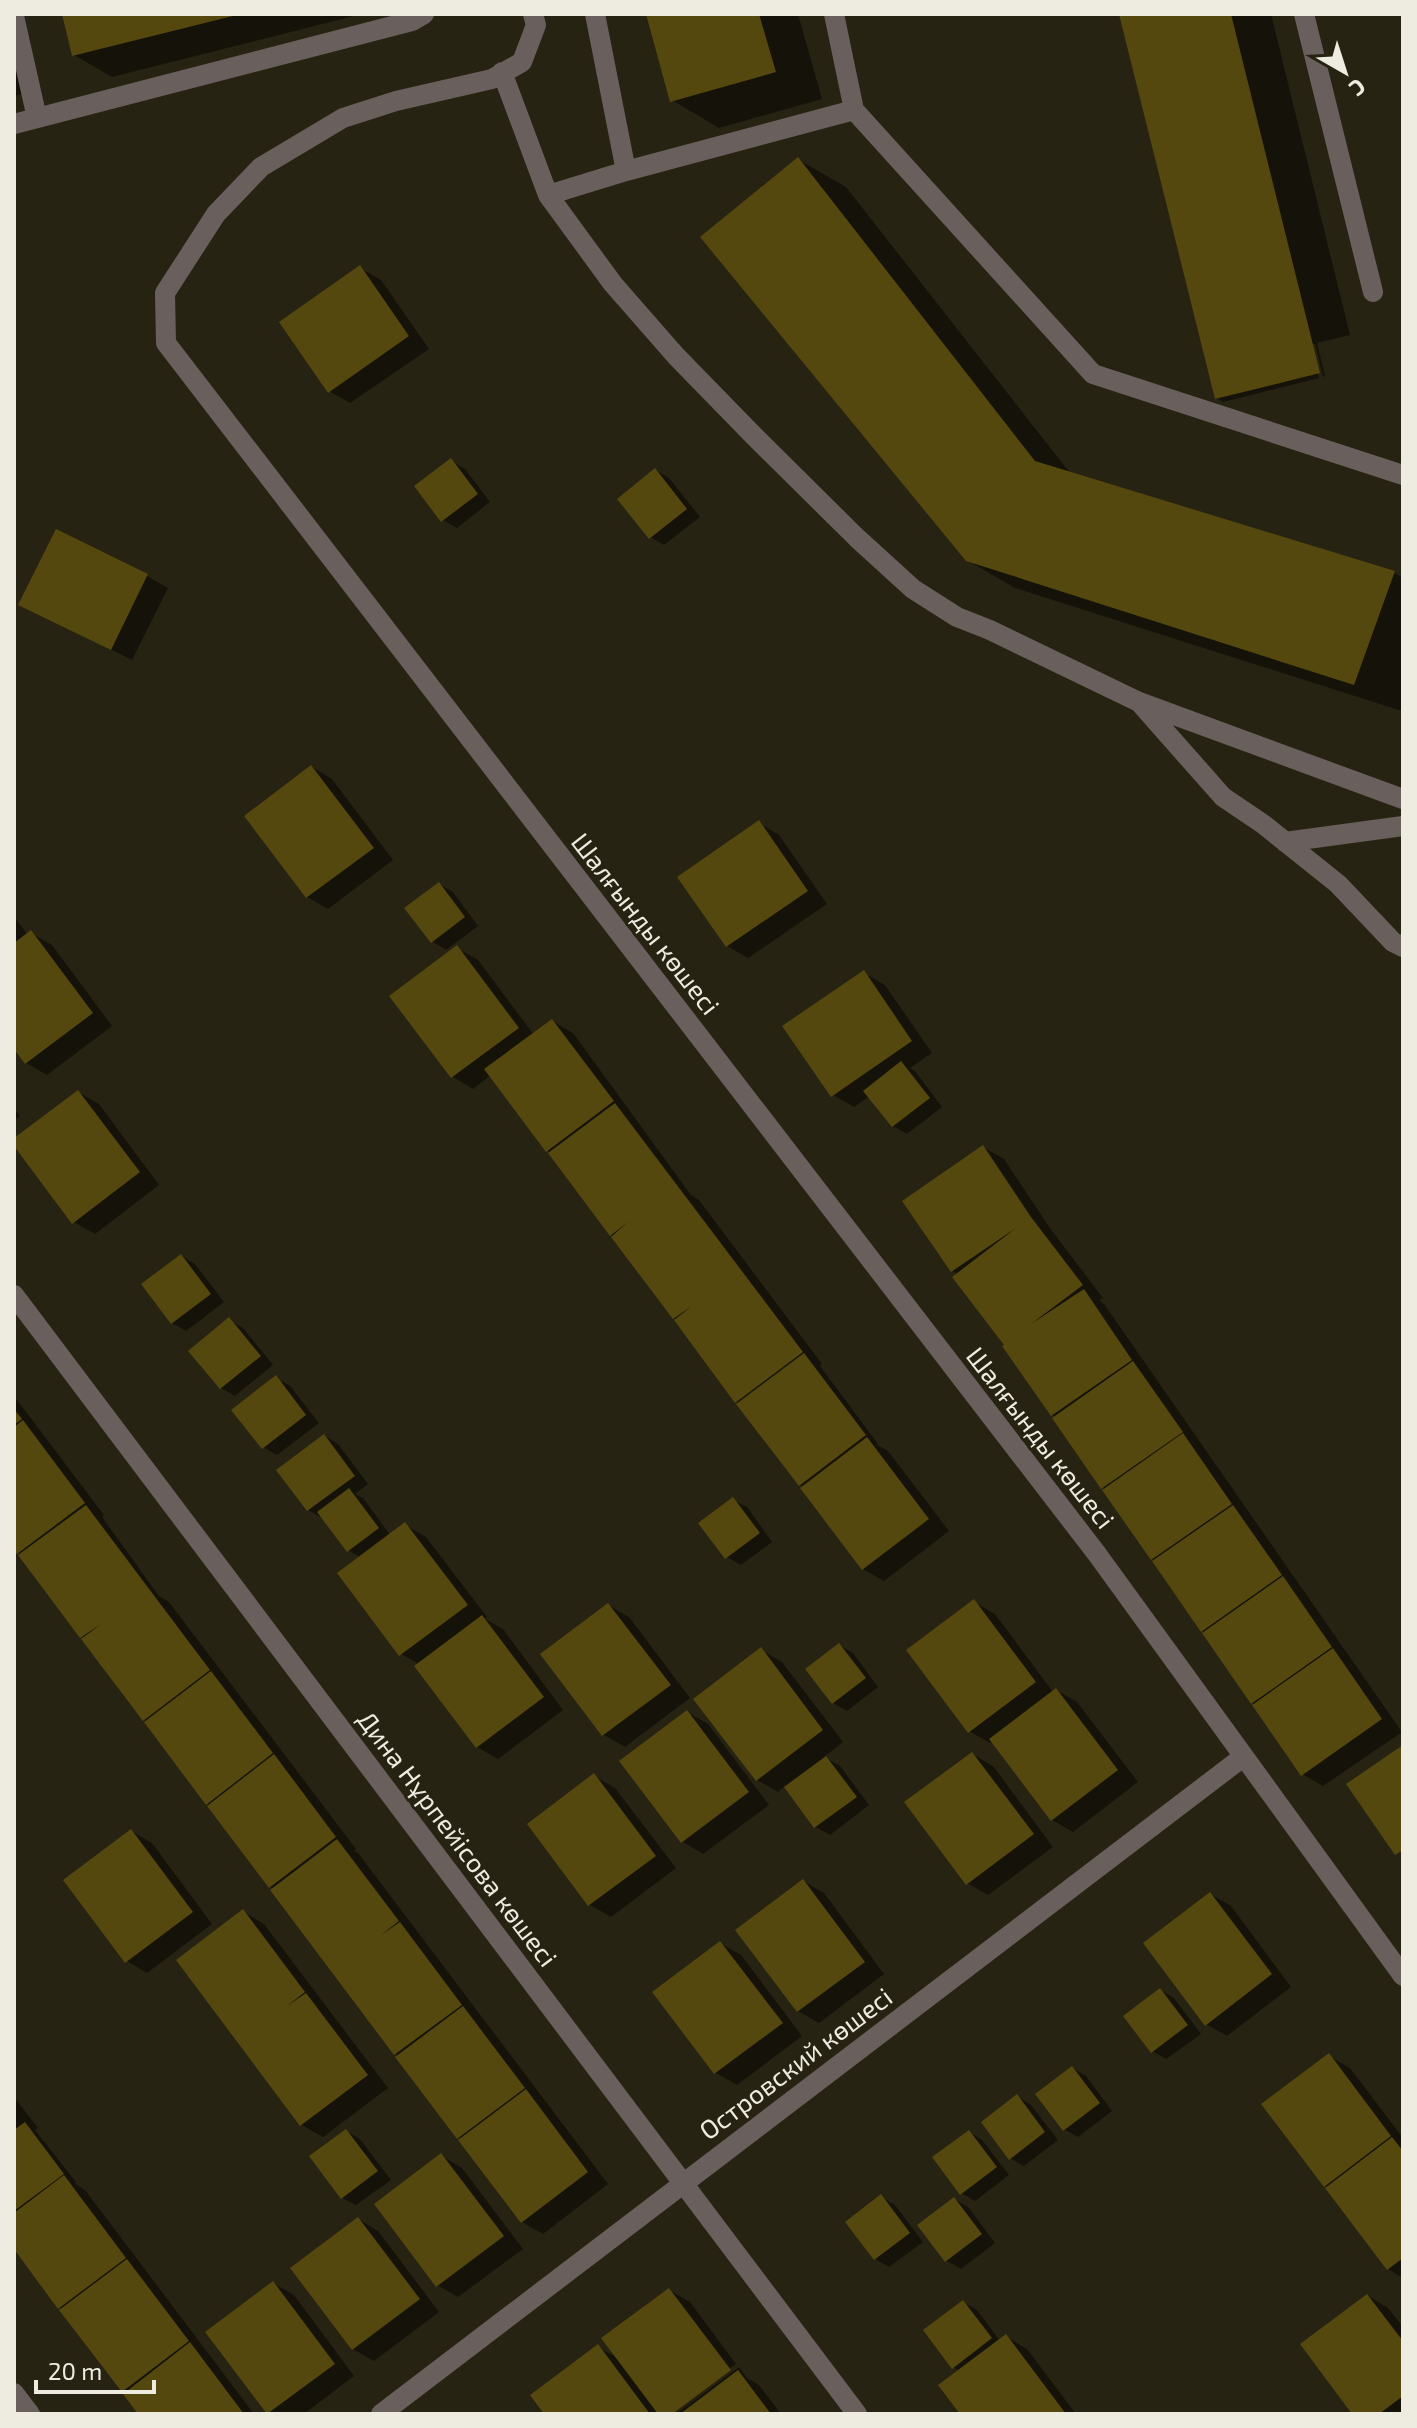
<svg xmlns="http://www.w3.org/2000/svg" width="1417" height="2428" font-family="'Exo 2',sans-serif">
<rect width="100%" height="100%" fill="#272312"/>
<!-- shadow -->
<path fill="#0007" d="M14 14 39 89 14 96Z
M64 14H362L112 77 74 55Z
M648 14H798L822 99 719 128 672 100Z
M1121 14H1271L1350 335 1317 343 1325 376 1323 377 1315 344H1311L1319 378 1223 402 1216 398Z
M799 160 846 187 1070 473 1394 573 1403 578 1402 711 1015 588 967 560Z
M360 268 381 280 429 349 350 403 329 391Z
M451 461 465 469 490 502 457 528 443 520Z
M655 470 669 478 700 517 664 545 650 537Z
M147 576 168 588 132 660 42 616Z
M312 767 332 779 393 860 328 909 307 897Z
M759 823 779 835 827 904 748 958 727 946Z
M439 884 453 892 478 926 446 950 433 942 407 908Z
M14 917 28 935 31 933 52 945 112 1026 47 1075 26 1063 14 1046Z
M457 948 478 960 534 1035 552 1021 573 1033 691 1195 699 1200 822 1364 820 1366 878 1444 877 1445 888 1451 949 1531 884 1581 863 1569 804 1487 800 1485 491 1075 473 1089 453 1077 392 997Z
M864 973 885 985 932 1053 910 1068 915 1071 942 1107 907 1134 893 1126 870 1096 854 1107 833 1095Z
M78 1092 99 1104 159 1185 95 1234 74 1222 14 1143V1140Z
M14 1108 20 1116 14 1120Z
M983 1147 1004 1159 1052 1231 1103 1298 1099 1300 1104 1304 1402 1732 1323 1786 1302 1774 1055 1418 1057 1417 1052 1415 958 1274 952 1271Z
M182 1256 195 1264 224 1302 186 1331 172 1323Z
M229 1320 243 1328 273 1365 235 1396 221 1388Z
M276 1378 290 1386 319 1423 277 1455 263 1447Z
M14 1396 104 1515 102 1517 159 1596 169 1602 356 1849 354 1851 358 1853 608 2184 543 2234 522 2222 274 1889 270 1887 84 1639 85 1638 14 1547Z
M325 1436 338 1444 368 1484 355 1494 363 1498 391 1536 405 1525 426 1537 487 1617 485 1619 503 1629 563 1710 498 1759 477 1747 419 1664 401 1654 361 1558 348 1550 322 1518 308 1510Z
M733 1500 747 1507 772 1542 741 1565 727 1557Z
M974 1602 995 1614 1053 1692 1056 1690 1077 1702 1138 1782 1073 1832 1052 1820 993 1741 990 1743 969 1731Z
M608 1605 629 1617 690 1698 625 1747 604 1735 543 1654Z
M839 1645 853 1653 878 1687 847 1711 833 1703Z
M761 1650 782 1662 843 1742 824 1757 840 1766 869 1805 830 1835 816 1827 785 1786 778 1792 757 1780Z
M687 1712 708 1724 769 1805 703 1854 683 1842Z
M972 1754 993 1766 1053 1847 988 1895 967 1883Z
M594 1776 615 1788 676 1868 611 1917 590 1905 529 1824Z
M131 1831 152 1843 212 1924 147 1973 127 1961Z
M803 1881 824 1893 884 1974 819 2023 798 2011Z
M1210 1894 1231 1906 1291 1987 1227 2036 1206 2024Z
M244 1912 264 1924 388 2088 323 2137 302 2125 178 1961Z
M720 1943 741 1955 802 2036 737 2085 716 2073Z
M1160 1990 1174 1998 1201 2034 1166 2059 1152 2051Z
M1329 2056 1350 2068 1403 2138V2278L1388 2269 1264 2104Z
M1072 2068 1086 2076 1112 2111 1078 2137 1064 2129Z
M14 2097 38 2128 35 2130 76 2182 75 2184 85 2190 254 2414H141L14 2246Z
M1018 2097 1031 2105 1058 2140 1024 2166 1010 2158Z
M346 2131 360 2139 391 2180 356 2205 342 2198Z
M969 2132 982 2140 1009 2175 975 2201 961 2193Z
M442 2156 462 2168 523 2249 458 2297 437 2285Z
M881 2197 895 2205 923 2242 889 2267 875 2259Z
M954 2199 968 2207 995 2243 961 2269 947 2261 920 2225Z
M358 2219 378 2231 439 2312 374 2361 353 2349Z
M273 2283 294 2295 354 2376 304 2414 268 2413Z
M669 2290 690 2302 736 2364 669 2414H547L598 2347 619 2359Z
M1368 2296 1388 2308 1403 2327V2414H1354Z
M963 2302 977 2310 1000 2341 1006 2337 1027 2349 1076 2414H962L960 2371 953 2367Z
M739 2367 747 2378 759 2385 781 2414H676Z"/>
<!-- building -->
<path fill="#54480e" d="M62 14H237V15L72 56Z
M646 14H759L776 72 670 102Z
M1119 14H1231L1320 373 1215 399Z
M798 157 1035 461 1395 571 1354 685 966 561 700 237Z
M360 265 409 336 328 393 279 322Z
M451 458 478 494 441 522 414 486Z
M655 468 687 509 649 539 617 499Z
M56 529 148 574 111 650 18 605Z
M311 765 374 848 306 898 244 816Z
M759 820 808 891 726 947 677 877Z
M439 882 465 917 431 943 404 908Z
M31 930 93 1013 25 1064 14 1049V943Z
M457 945 519 1028 451 1078 389 996Z
M864 970 912 1041 831 1097 782 1026Z
M552 1019 614 1101 546 1152 484 1069Z
M901 1061 930 1098 892 1127 863 1091Z
M78 1090 140 1172 72 1224 14 1146V1138Z
M615 1103 803 1352 735 1403 674 1320 692 1306 673 1319 611 1237 628 1222 610 1236 548 1153Z
M983 1145 1031 1217 1083 1285 1031 1324 1084 1289 1132 1360 1051 1416 1002 1346 1004 1345 952 1277 1016 1228 951 1272 902 1201Z
M181 1254 211 1294 171 1324 141 1284Z
M229 1317 261 1356 220 1389 188 1351Z
M804 1353 866 1435 799 1486 736 1404Z
M1133 1361 1183 1432 1101 1489 1052 1418Z
M276 1375 306 1415 262 1449 231 1410Z
M14 1409 22 1419 14 1425Z
M23 1420 85 1503 17 1554 14 1550V1427Z
M1183 1433 1232 1504 1151 1560 1102 1490Z
M324 1434 355 1476 307 1511 276 1470Z
M867 1437 929 1519 862 1570 800 1488Z
M349 1488 379 1528 347 1552 317 1512Z
M733 1497 760 1533 725 1559 698 1523Z
M86 1505 210 1670 143 1721 81 1639 101 1624 80 1638 18 1555Z
M1233 1505 1282 1575 1201 1632 1152 1561Z
M405 1522 468 1605 399 1656 337 1573Z
M1283 1576 1332 1647 1251 1704 1202 1633Z
M974 1599 1036 1682 968 1733 906 1650Z
M608 1603 671 1685 602 1736 540 1654Z
M482 1615 544 1697 476 1748 414 1666Z
M839 1643 866 1678 832 1704 805 1669Z
M761 1647 823 1730 756 1781 693 1699Z
M1333 1648 1382 1719 1301 1776 1252 1705Z
M211 1671 273 1753 206 1805 144 1722Z
M1056 1688 1118 1770 1051 1821 989 1739Z
M687 1710 749 1792 681 1843 619 1761Z
M1403 1745V1850L1395 1855 1346 1784Z
M972 1752 1034 1834 966 1885 904 1802Z
M274 1754 336 1837 269 1888 207 1806Z
M826 1756 857 1797 814 1828 784 1787Z
M594 1773 656 1856 588 1906 527 1824Z
M131 1829 193 1912 125 1963 63 1880Z
M337 1839 399 1921 381 1935 400 1922 462 2005 394 2055 270 1890Z
M803 1879 865 1962 797 2012 735 1930Z
M1210 1892 1272 1974 1205 2026 1143 1943Z
M243 1909 305 1992 287 2006 306 1993 368 2075 300 2126 176 1960Z
M720 1941 783 2023 714 2074 652 1992Z
M1160 1988 1188 2025 1151 2053 1123 2016Z
M463 2006 525 2088 457 2139 395 2057Z
M1329 2053 1391 2136 1324 2187 1261 2104Z
M1072 2066 1100 2103 1063 2131 1035 2094Z
M526 2089 588 2172 521 2223 458 2140Z
M1017 2094 1045 2132 1009 2160 981 2122Z
M25 2122 64 2174 14 2211V2130Z
M346 2129 378 2171 341 2199 309 2156Z
M969 2130 997 2167 960 2195 932 2157Z
M1392 2137 1403 2151V2258L1387 2270 1325 2188Z
M441 2153 504 2236 436 2287 374 2204Z
M64 2175 126 2258 58 2309 14 2249V2213Z
M881 2194 910 2233 874 2260 845 2222Z
M954 2197 982 2234 945 2262 917 2225Z
M358 2217 420 2299 352 2350 290 2268Z
M127 2259 189 2341 122 2392 59 2310Z
M273 2281 335 2364 267 2414 205 2332Z
M669 2288 731 2370 672 2414H658L601 2338Z
M1367 2294 1403 2341V2396L1379 2414H1352L1300 2344Z
M963 2300 992 2338 952 2369 923 2330Z
M1006 2334 1066 2414H960L938 2385Z
M190 2342 244 2414H138L123 2394Z
M598 2344 650 2414H544L530 2395Z
M738 2370 771 2414H680Z"/>
<g fill="none" stroke-linecap="round" stroke-linejoin="round">
<!-- minor -->
<path stroke="#69605d" stroke-width="20" d="M533 14 536 25 522 62 492 79 396 101 343 118 261 167 216 214 165 293 166 343 1097 1554 1403 1976
M595 14 626 171
M834 14 854 110 1093 374 1403 475
M1304 14 1373 292
M14 16 37 118
M502 72 548 195 613 284 676 356 755 437 857 538 913 589 957 617 990 630 1139 702 1403 799
M14 124 412 21 424 14
M548 195 626 171 854 110
M1139 702 1223 797 1263 824 1338 884 1393 942 1403 947
M1285 842 1403 826
M14 1295 857 2414
M14 2393 30 2414
M381 2414 1243 1757"/>
</g>
<g text-anchor="middle" stroke-width="6" stroke-linejoin="round" paint-order="stroke">
<!-- street labels -->
<g font-size="26" fill="#eeece1" stroke="#272312">
<text transform="translate(645 924) rotate(52)" y="9">Шалғынды көшесі</text>
<text transform="translate(1040 1438) rotate(52)" y="9">Шалғынды көшесі</text>
<text transform="translate(457 1839) rotate(53)" y="9">Дина Нұрпейісова көшесі</text>
<text transform="translate(796 2064) rotate(-37)" y="9">Островский көшесі</text>
</g>
</g>
<!-- border -->
<rect width="1417" height="2428" fill="none" stroke="#eeece1" stroke-width="32"/>
<!-- north arrow -->
<g transform="translate(1345 72) rotate(141)" stroke="#272312" stroke-width="6" paint-order="stroke">
<path d="M0-6L14 30L0 20L-14 30Z" fill="#eeece1"/>
<text y="-12" font-size="22" font-weight="bold" text-anchor="middle" fill="#eeece1">С</text>
</g>
<!-- scale -->
<path d="M36 2380v12h118v-12" fill="none" stroke="#eeece1" stroke-width="4"/>
<text x="48" y="2380" font-size="24" fill="#eeece1" stroke="#272312" stroke-width="6" paint-order="stroke">20 m</text>
</svg>
